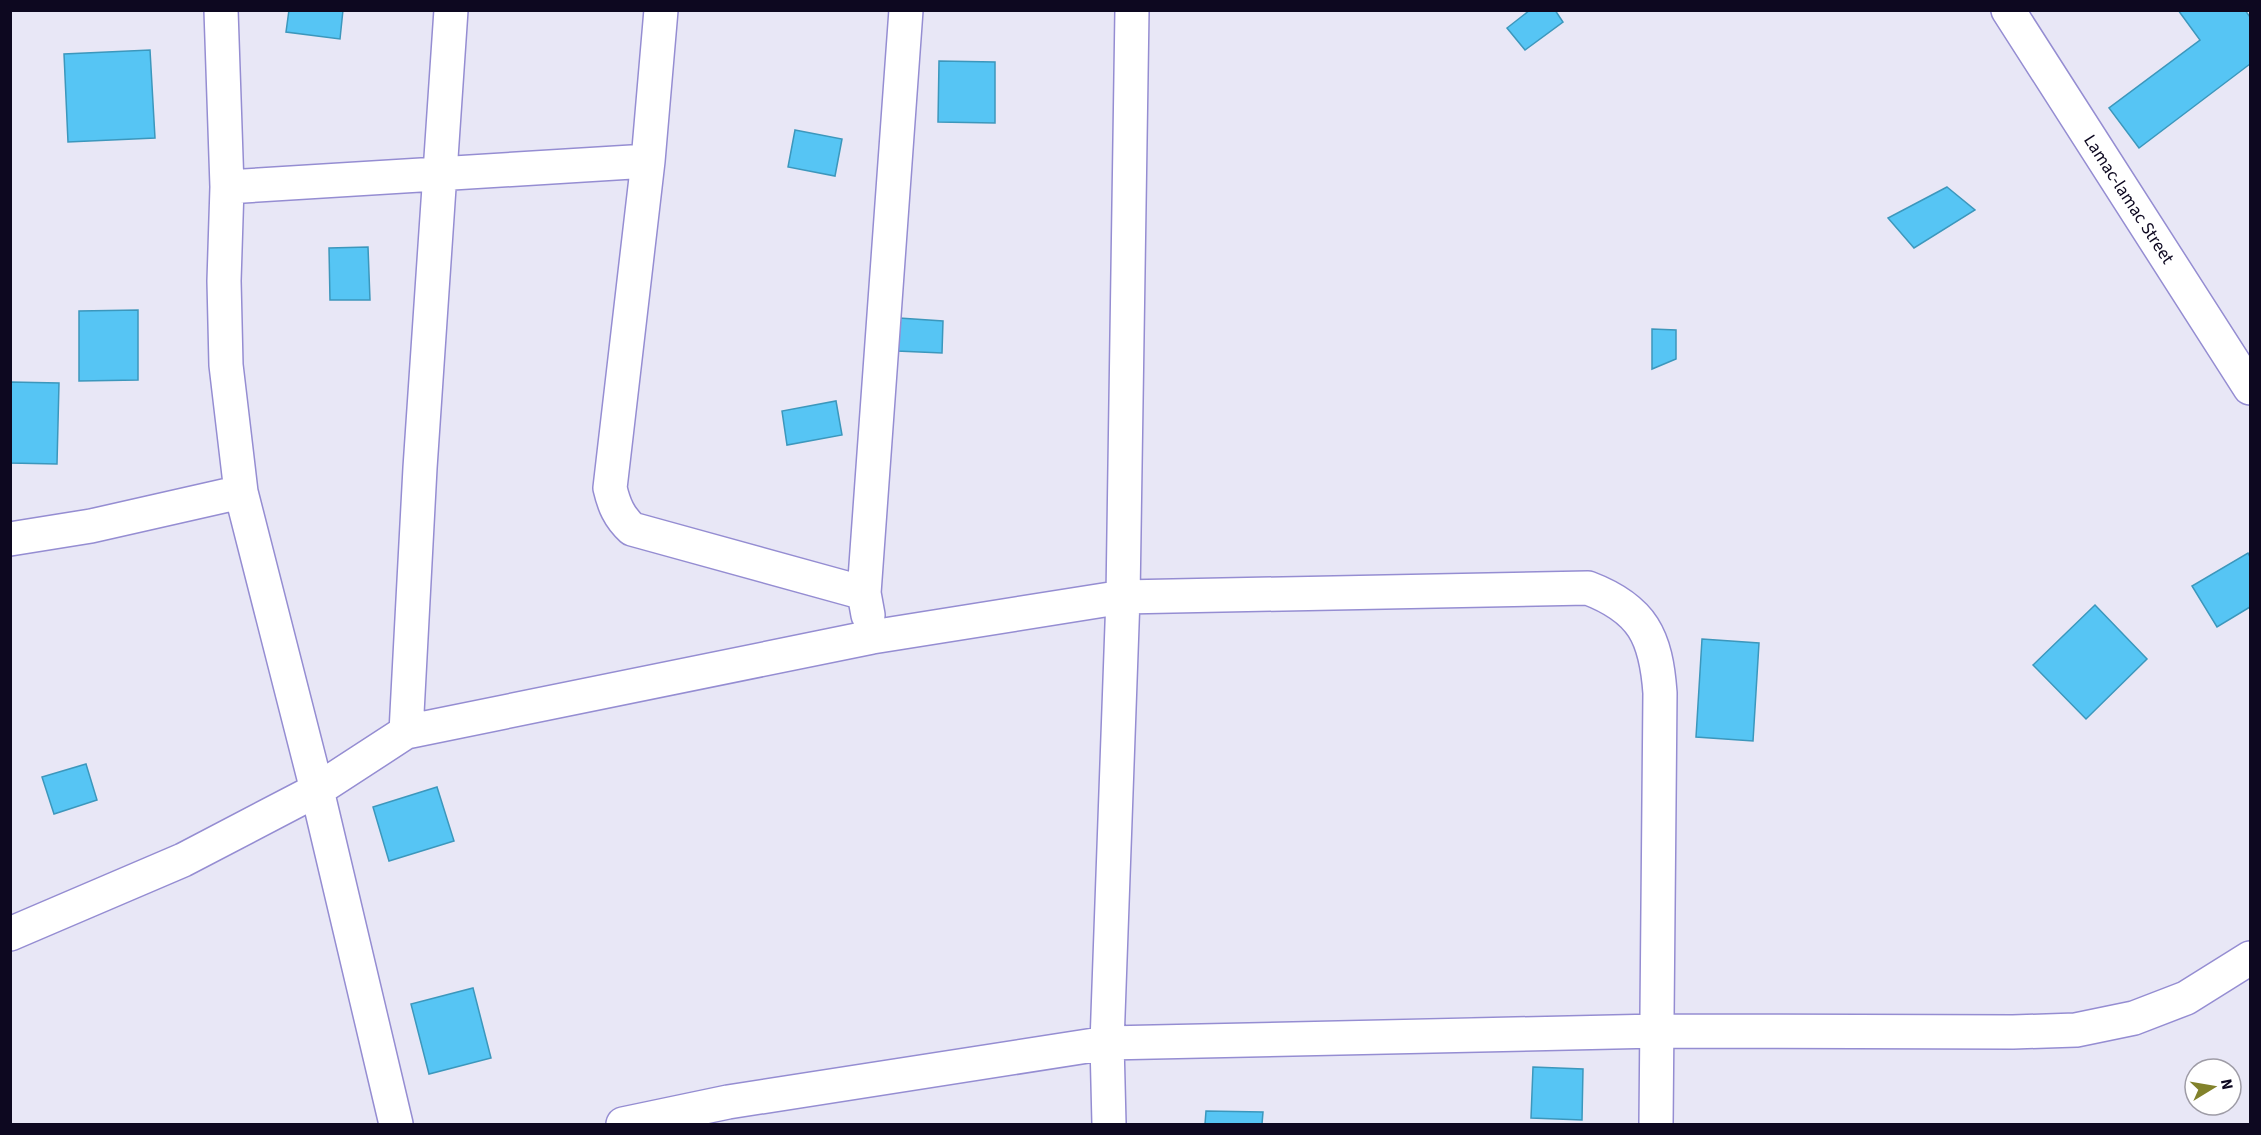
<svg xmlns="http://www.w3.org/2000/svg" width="2261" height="1135" font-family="'Source Sans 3',sans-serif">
<rect width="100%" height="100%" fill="#e8e7f6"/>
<!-- building -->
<path fill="#56c5f4" stroke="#3c97bc" stroke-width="1.5" d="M289 10H343L340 39 286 32Z
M1530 10H1555L1563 22 1525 50 1507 28Z
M2178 10H2245L2250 17V64L2139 148 2109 108 2200 40Z
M150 50 155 138 68 142 64 54Z
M939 61 995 62V123L938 122Z
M795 130 842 139 835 176 788 167Z
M1947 187 1975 210 1914 248 1888 218Z
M368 247 370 300H330L329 248Z
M138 310V380L79 381V311Z
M899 318 943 321 942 353 897 351Z
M1652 329 1676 330V359L1652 369Z
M10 382 59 383 57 464 10 463Z
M836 401 842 435 787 445 782 411Z
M2248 553 2250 557V607L2217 627 2192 586Z
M2095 605 2147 659 2086 719 2033 665Z
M1702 639 1759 643 1753 741 1696 737Z
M86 764 97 800 54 814 42 777Z
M437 787 454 841 389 861 373 807Z
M473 988 491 1058 429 1074 411 1004Z
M1533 1067 1583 1069 1582 1120 1531 1118Z
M1206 1111 1263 1112 1262 1124H1205Z"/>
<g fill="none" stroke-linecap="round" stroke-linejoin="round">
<!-- street casing -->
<g stroke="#958dd2" stroke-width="36">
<path id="street" d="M221 10 227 187 224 281 226 365 241 492 317 790 396 1124
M661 10 648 161 610 488C614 505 619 517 632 529L864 593
M2008 10 2250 388
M227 187 648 161
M10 539 91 526 241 492
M868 615 864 593 906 10
M406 732 420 468 451 10
M10 934 183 860 317 790 406 732 872 637 1123 597 1588 588C1643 609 1656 637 1660 693L1656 1124
M623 1124 728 1102 1107 1043 1658 1031 2013 1032 2076 1030 2134 1018 2186 998 2250 958
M1109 1124 1107 1043 1123 597 1132 10"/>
</g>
<!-- street -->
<use href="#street" stroke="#fff" stroke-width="33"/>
</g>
<g text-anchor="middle" stroke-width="6" stroke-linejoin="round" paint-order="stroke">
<!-- street labels -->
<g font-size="18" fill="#0d0820" stroke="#fff">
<text transform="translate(2129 199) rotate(57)" y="6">Lamac-lamac Street</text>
</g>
</g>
<!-- border -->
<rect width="2261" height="1135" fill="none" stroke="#0d0820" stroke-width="24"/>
<!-- north arrow -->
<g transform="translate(2213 1087) rotate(79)"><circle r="28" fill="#ffffff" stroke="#9e9ca6" stroke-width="1.5"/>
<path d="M0-4.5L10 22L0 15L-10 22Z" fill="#82822b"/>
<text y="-9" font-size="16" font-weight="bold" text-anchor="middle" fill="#0d0820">N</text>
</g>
</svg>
